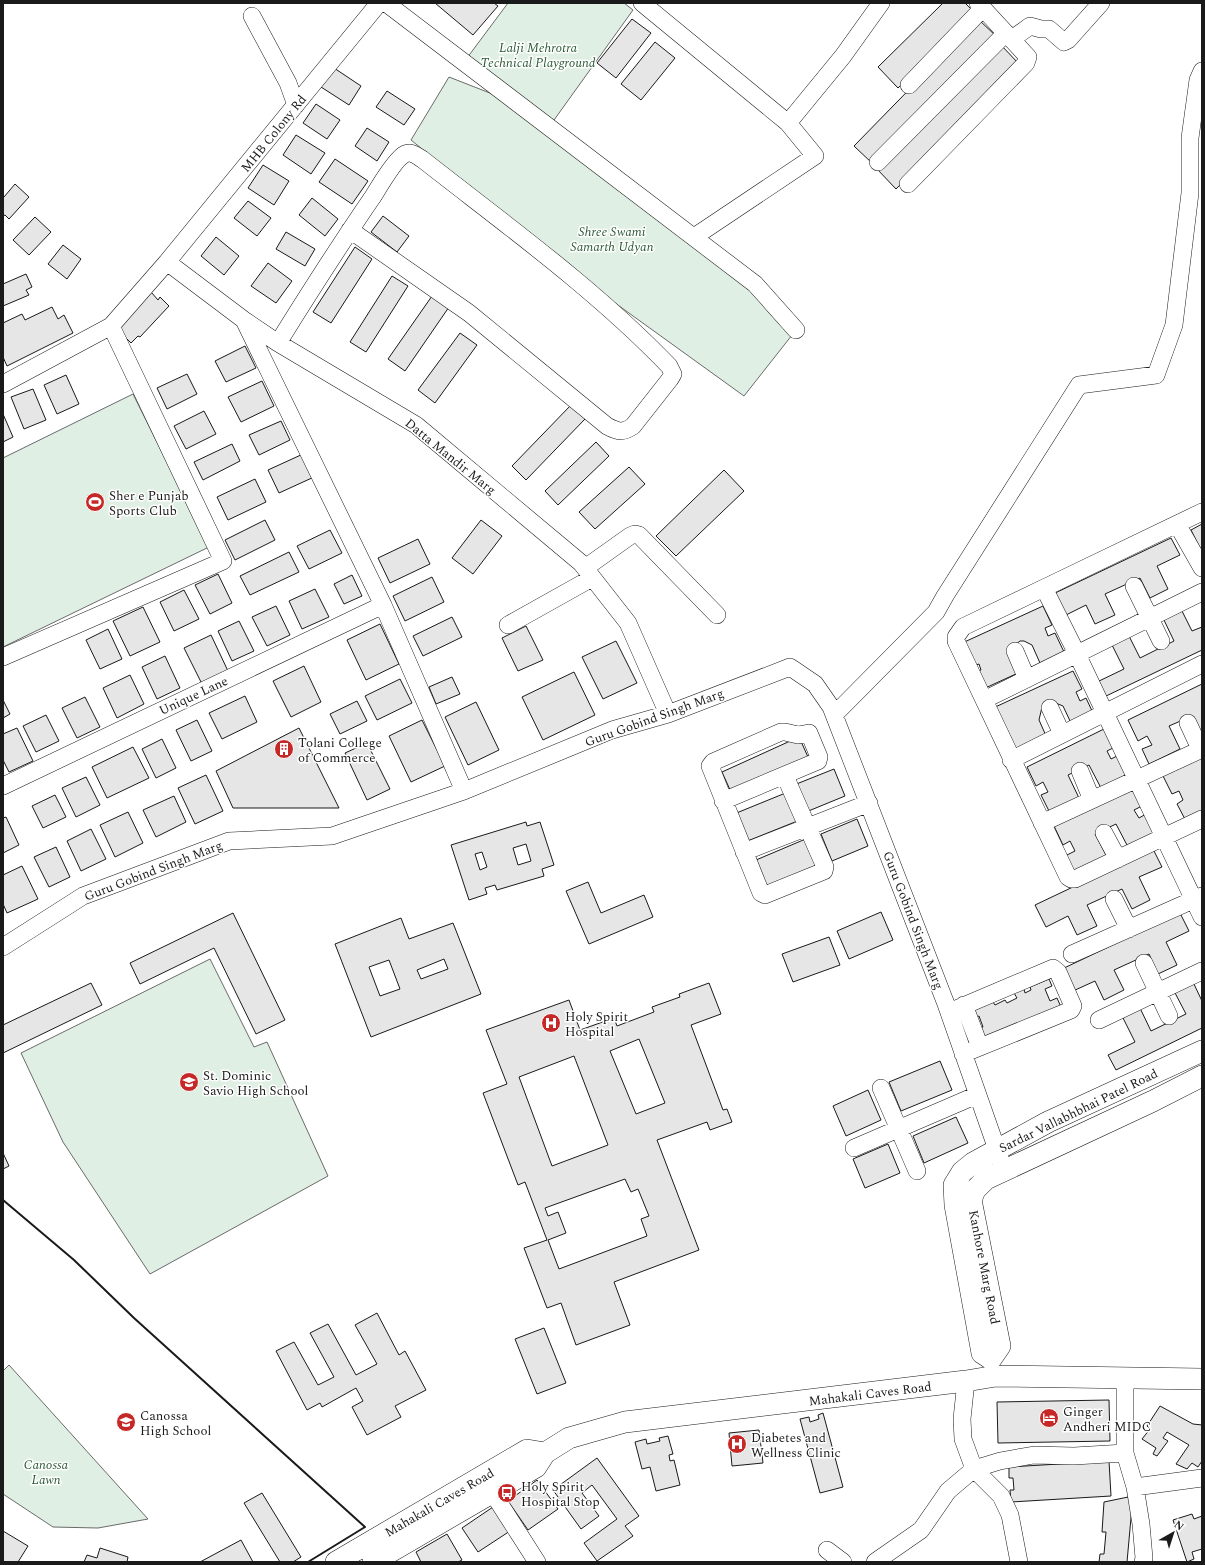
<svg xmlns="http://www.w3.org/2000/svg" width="1205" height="1565" font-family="Spectral,serif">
<rect width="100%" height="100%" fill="#fff"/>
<!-- green -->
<path fill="#e0efe3" stroke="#6a6a6a" d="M508 3H624L633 10 549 127 640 197 796 330 744 396 579 277 411 140 449 77 518 104 464 62Z
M133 394 209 547 3 647V458Z
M210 959 254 1047 267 1042 328 1176 150 1274 63 1142 21 1053Z
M9 1365 148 1519 98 1528 53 1527 3 1494V1371Z"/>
<!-- building -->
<path fill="#e6e6e6" stroke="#1a1a1a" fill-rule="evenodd" d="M435 3H494L498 6 473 35Z
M943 3H965L975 13 898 88 878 67Z
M632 19 651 33 616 78 597 63Z
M978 19 997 37 873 164 854 146Z
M655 42 675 58 641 100 621 84Z
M1001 45 1019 64 896 189 877 169Z
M334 68 361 86 349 105 321 87Z
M387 91 415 109 404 125 376 107Z
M316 104 340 120 327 139 303 123Z
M367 128 389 142 377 161 355 146Z
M296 135 325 153 311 174 283 155Z
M335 159 368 181 352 204 319 182Z
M263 165 289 181 274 205 248 188Z
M15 184 29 197 9 219 5 215 3 216V196L4 197Z
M312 198 338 219 325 236 299 215Z
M248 201 271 218 257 236 234 218Z
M383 216 409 236 397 252 371 232Z
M35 217 51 232 29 255 13 240Z
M286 232 315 249 305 266 276 249Z
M216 237 239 256 224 275 201 256Z
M63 245 81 259 67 279 48 264Z
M355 247 372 259 331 323 313 312Z
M268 263 292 281 276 303 251 286Z
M26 274 32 287 26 290 29 295 3 306V284Z
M392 276 408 286 366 352 350 342Z
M151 292 158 300 160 297 169 306 140 337 138 336 131 343 116 328Z
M432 296 449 307 405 371 388 359Z
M52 307 58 319 64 315 73 333 7 366 3 357V323L22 314 25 320Z
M460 333 477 345 435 403 418 390Z
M245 346 256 368 226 382 215 361Z
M187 374 197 394 167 409 157 388Z
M66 375 79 404 57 414 44 385Z
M262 381 274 406 241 422 228 397Z
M33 389 46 420 24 429 11 397Z
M571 405 585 419 526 480 512 466Z
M204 411 216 434 186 449 174 426Z
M3 414 13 437 3 442Z
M281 421 290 440 259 455 249 435Z
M596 442 609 456 558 505 545 491Z
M232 444 240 461 203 480 194 462Z
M303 454 314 477 279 493 268 470Z
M629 467 645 484 595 529 579 512Z
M724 470 744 491 676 556 656 536Z
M255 479 266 502 228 520 217 497Z
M265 520 275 540 235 560 225 540Z
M481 520 502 536 473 574 452 558Z
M1202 524V549L1201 550 1191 530Z
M330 530 342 553 309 569 297 546Z
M1171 538 1180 555 1157 566 1168 589 1150 598 1140 578 1105 594 1115 615 1095 624 1086 605 1064 616 1053 594Z
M418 539 430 564 390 583 378 558Z
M289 552 299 572 250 595 240 576Z
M218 574 232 603 210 614 195 585Z
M352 575 362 596 344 604 334 584Z
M432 577 444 602 405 621 393 596Z
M315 589 329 617 302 629 289 601Z
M184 590 199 619 174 631 160 602Z
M276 606 290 635 267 646 252 617Z
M1043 606 1052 625 1045 628 1048 636 1055 633 1064 652 1040 663 1032 645 1024 641H1020L1015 645 1018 673 981 690 973 673 981 670 979 664 971 667 960 644Z
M143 607 160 642 130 656 113 621Z
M1181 609 1192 631 1202 627V650L1104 697 1097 682 1124 669 1111 643 1128 634 1140 658 1174 641 1163 618Z
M452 617 462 637 423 656 413 636Z
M239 621 254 651 232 661 218 631Z
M380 624 399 664 366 680 347 640Z
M526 626 543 660 518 671 502 638Z
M108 629 122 659 100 669 86 640Z
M211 635 228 671 202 684 184 648Z
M616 641 637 683 603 699 582 657Z
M165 656 180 688 157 699 142 667Z
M304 666 321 702 291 717 273 681Z
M1073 671 1082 689 1076 692 1080 701 1086 698 1093 713 1071 723 1063 706 1053 702 1042 707 1039 720 1047 738 1012 754 991 709Z
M574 672 595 715 543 740 522 697Z
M130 675 144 704 117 718 103 688Z
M452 677 460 694 436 704 429 687Z
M400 679 412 703 377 720 365 696Z
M1202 684V737L1192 716 1169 726 1180 749 1149 764 1142 749 1152 745 1147 736 1138 741 1128 720Z
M245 696 257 722 222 739 209 713Z
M85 697 100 727 77 738 62 708Z
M3 700 10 714 3 718Z
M357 701 367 721 340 734 330 714Z
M476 702 499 750 468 765 445 717Z
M46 715 59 741 36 752 23 726Z
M197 720 212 751 191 761 176 730Z
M422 720 445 766 411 782 389 736Z
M17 728 33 761 9 772 3 760V734Z
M299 728 339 808H233L216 771Z
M1106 728 1115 747 1107 751 1111 759 1119 755 1128 774 1101 788 1089 765 1068 775 1079 798 1050 813 1041 795 1048 792 1043 782 1036 786 1027 767Z
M799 737 808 757 731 792 722 772Z
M162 739 176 768 156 778 142 749Z
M367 743 390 789 367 800 345 753Z
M133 747 149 778 107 798 92 767Z
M1202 756V813L1186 821 1177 804 1183 800 1179 791 1172 794 1163 776Z
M834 769 845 796 806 812 794 785Z
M206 775 223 811 195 824 178 788Z
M86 777 100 805 76 817 62 788Z
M1133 787 1142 806 1134 810 1139 818 1146 814 1156 833 1128 847 1116 824 1095 834 1107 857 1074 874 1065 856 1075 851 1070 841 1063 845 1054 826Z
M788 792 800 820 745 842 734 814Z
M55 795 66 817 43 828 32 806Z
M174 796 186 822 156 837 143 810Z
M128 812 143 843 115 857 100 825Z
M6 817 19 845 3 853V818Z
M857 819 868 846 832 861 821 834Z
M526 822 527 826 540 822 554 865 542 869 544 876 497 890 495 885 485 888 487 894 469 900 451 845ZM526 844 531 861 518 865 513 848ZM482 852 487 867 480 870 475 854Z
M91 829 106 859 81 871 67 841Z
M808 838 820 867 767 888 756 860Z
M56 847 70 877 49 887 34 857Z
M1153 849 1162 867 1139 877 1150 900 1132 909 1122 889 1087 905 1097 926 1077 935 1068 916 1046 927 1035 905Z
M22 866 38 899 7 913 3 904V875Z
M588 882 601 913 644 895 653 917 589 944 566 891Z
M881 912 893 940 849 959 837 931Z
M233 913 285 1020 256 1034 214 948 140 984 130 963Z
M1180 913 1189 931 1166 942 1177 965 1158 974 1149 954 1114 970 1124 990 1104 1000 1095 981 1073 991 1062 969Z
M401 918 409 939 453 923 481 994 371 1037 335 944ZM444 959 448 969 421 979 417 970ZM389 960 400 989 380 996 369 967Z
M829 937 840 965 793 982 782 954Z
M1049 979 1052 986 1045 989 1050 1001 1057 998 1061 1007 984 1039 979 1028 983 1027 979 1016 975 1018 972 1011 993 1002 995 1005 1005 1000 1007 1003 1017 998 1014 993 1024 989 1025 993 1031 990 1030 987Z
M1193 982 1202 1001V1028L1116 1070 1108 1055 1135 1042 1122 1016 1140 1008 1151 1031 1186 1014 1174 991Z
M91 983 102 1005 3 1053V1025Z
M709 983 721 1014 691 1025 723 1110 727 1109 732 1122 710 1130 707 1122 657 1140 699 1250 614 1282 630 1325 576 1345 561 1303 547 1308 524 1248 547 1240 525 1182 518 1185 483 1093 507 1084 486 1030 569 1000 580 1030 614 1018 617 1026 654 1012 652 1007 680 997 679 994ZM639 1039 665 1103 636 1114 610 1051ZM574 1056 608 1145 552 1166 519 1077ZM625 1179 631 1192 638 1189 649 1216 641 1219 647 1236 559 1269 548 1240 566 1233 558 1212 548 1216 545 1208Z
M940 1061 952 1090 901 1111 889 1082Z
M868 1090 881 1120 846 1136 833 1106Z
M956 1117 968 1143 924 1163 913 1136Z
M888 1144 900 1173 865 1188 853 1159Z
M3 1153 9 1166 3 1169Z
M377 1313 399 1355 405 1351 426 1390 395 1406 401 1417 367 1435 352 1407 363 1401 356 1388 322 1407 320 1403 307 1410 276 1351 294 1342 318 1385 334 1377 310 1333 328 1324 356 1375 377 1364 355 1325Z
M544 1328 566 1383 537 1394 515 1339Z
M1109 1400 1110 1441 998 1443 997 1402Z
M1160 1406 1193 1424 1202 1425V1461L1198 1467 1192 1463 1187 1469 1176 1464 1189 1445 1167 1432 1163 1438 1168 1441 1157 1456 1153 1454 1156 1448 1142 1439 1150 1429 1147 1426Z
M823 1413 843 1487 820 1493 800 1419 809 1417 810 1422 819 1419 818 1415Z
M759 1430 763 1463 732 1466 729 1433Z
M668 1436 673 1454 669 1455 670 1461 674 1460 680 1485 656 1491 650 1467 642 1469 635 1442 646 1439 647 1444 660 1441 659 1438Z
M597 1458 639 1516 625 1526 633 1536 597 1561 584 1543 617 1519 592 1485 582 1493 599 1516 581 1529 553 1490Z
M1109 1461 1111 1496 1011 1502 1010 1490H1014L1013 1478H1009V1467Z
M537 1480 558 1509 528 1530 508 1501Z
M262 1493 301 1557 293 1562H280L244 1503Z
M1133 1496 1127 1562H1099L1100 1554H1104L1106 1532H1102L1104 1502Z
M493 1507 510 1531 478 1552 462 1528Z
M1192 1514 1194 1519 1202 1516V1549L1192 1552 1194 1559 1187 1562 1173 1520Z
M3 1531 28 1546 18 1562H3Z
M447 1534 462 1560 458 1562H421L416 1552Z
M241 1540 253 1562H200Z
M100 1548 128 1557 127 1562H84L87 1555 97 1558Z"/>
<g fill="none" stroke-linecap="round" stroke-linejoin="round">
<!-- minor casing -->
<g stroke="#1a1a1a" stroke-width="18">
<path id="minor" d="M386 3 755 284 796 330
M642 3 788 123 815 156 694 237
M252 16 288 83 296 105
M1012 39 1030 26 1041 29H1049L1064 42 1068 40 1101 3
M909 85 983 8
M788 123 843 56 881 3
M878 162 1006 33
M908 184 1026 63 1028 57 978 3
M167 262 244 320 278 343 416 425 581 563 628 623 668 714
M244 320 383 605 464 791
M278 343C309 293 341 243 374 195 380 185 396 158 405 154 411 151 417 156 422 159 506 225 595 289 669 366L673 374 670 379 633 426C623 433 618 432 607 426L469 313 350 230
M3 384 111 326 167 262 379 3
M1202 512 1044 588 1077 654 1202 917
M1177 524 1202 568
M585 568 630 536 635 534 639 535 717 615
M1134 586 1161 641
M1044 588 963 627 956 637V641L1068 877 1071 879H1075L1202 819
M508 625 592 578
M1015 651 1027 679
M3 657 223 561 111 326
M984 700 1202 592
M1050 708 1062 734
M834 715 936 612 945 596 1079 385 1156 375 1174 325 1190 193V138L1198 80 1202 71
M1188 723 1200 749
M1011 760 1202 664
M1080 771 1092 800
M3 786 383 605
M723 801 818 761 819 757 809 733 798 735 785 732H781L713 762 710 766 761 893 765 895 824 871 825 867 785 776
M1042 823 1202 749
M1104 833 1118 859
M744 852 869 803
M1114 899 1129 929
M3 947 83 896 229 841 332 836 464 791 612 730 668 714 790 667 815 684 831 707 946 1004 1001 1161
M1072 954 1202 896
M1144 963 1169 1016
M964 1005 980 1047
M949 1012 1053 968 1058 972 1073 1006 1071 1010 963 1054
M1099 1020 1202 971
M881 1088 917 1171
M854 1148 977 1095
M1125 1378V1453L1135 1487 1141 1524 1144 1558 1143 1562
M966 1381 962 1419 963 1439 974 1469 1001 1496 1010 1515 1019 1562
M485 1481 537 1562
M1135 1487 1202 1478
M827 1550 843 1562
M875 1562 921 1530 948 1491 974 1469 1000 1461 1034 1455 1074 1456 1125 1453"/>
</g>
<!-- major casing -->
<g stroke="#1a1a1a" stroke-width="22">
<path id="major" d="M991 1359 982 1353 955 1205 954 1185 962 1172 973 1163 1048 1122 1202 1051
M991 1359 1000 1346 971 1200 975 1190 986 1179 1153 1101 1202 1076
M336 1562 527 1450 545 1453
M373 1562 536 1467 545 1453 569 1438 625 1422 966 1381 996 1376 1202 1379"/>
</g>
<!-- minor -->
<use href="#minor" stroke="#fff" stroke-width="17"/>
<!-- major -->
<use href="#major" stroke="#fff" stroke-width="21"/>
<!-- wall -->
<path stroke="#1a1a1a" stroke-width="2" d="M3 1200 74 1260 134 1318 365 1527 308 1562"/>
</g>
<!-- icons -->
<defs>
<g id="stadium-disc" transform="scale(1)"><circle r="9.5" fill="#c62828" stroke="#fff"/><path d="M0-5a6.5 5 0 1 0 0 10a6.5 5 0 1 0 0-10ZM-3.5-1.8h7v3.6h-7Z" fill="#fff"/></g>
<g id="building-disc" transform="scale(1)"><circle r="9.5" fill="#c62828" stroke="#fff"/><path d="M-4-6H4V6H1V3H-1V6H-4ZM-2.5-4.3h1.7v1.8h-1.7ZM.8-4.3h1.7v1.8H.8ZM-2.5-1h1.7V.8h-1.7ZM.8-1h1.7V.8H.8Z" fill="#fff"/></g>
<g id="hospital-disc" transform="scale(1)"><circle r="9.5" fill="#c62828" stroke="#fff"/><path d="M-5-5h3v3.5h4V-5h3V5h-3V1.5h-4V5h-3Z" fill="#fff"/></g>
<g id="school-disc" transform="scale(1)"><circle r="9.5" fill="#c62828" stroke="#fff"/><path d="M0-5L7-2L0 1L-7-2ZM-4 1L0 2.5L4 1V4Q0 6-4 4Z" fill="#fff"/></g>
<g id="hotel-disc" transform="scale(1)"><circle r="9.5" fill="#c62828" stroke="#fff"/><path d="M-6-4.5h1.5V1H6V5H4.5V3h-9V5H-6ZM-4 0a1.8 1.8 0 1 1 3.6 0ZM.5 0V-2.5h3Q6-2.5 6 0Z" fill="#fff"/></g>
<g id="bus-disc" transform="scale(1)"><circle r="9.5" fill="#c62828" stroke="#fff"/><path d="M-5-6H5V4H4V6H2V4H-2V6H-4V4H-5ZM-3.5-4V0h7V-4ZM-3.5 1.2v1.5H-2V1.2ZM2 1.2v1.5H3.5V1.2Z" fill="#fff"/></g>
</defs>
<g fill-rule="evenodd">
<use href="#stadium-disc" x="95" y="502"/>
<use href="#building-disc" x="284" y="749"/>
<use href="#hospital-disc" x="551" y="1023"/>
<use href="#school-disc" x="189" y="1082"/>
<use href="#hotel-disc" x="1049" y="1418"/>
<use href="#school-disc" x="126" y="1422"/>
<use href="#hospital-disc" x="737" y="1444"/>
<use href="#bus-disc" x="507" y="1493"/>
</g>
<g text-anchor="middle" stroke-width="3" stroke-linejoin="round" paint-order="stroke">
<!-- park labels -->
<g font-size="13" font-style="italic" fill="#2b5a34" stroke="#fff">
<text x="538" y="52">Lalji Mehrotra<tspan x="538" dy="15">Technical Playground</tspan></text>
<text x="612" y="236">Shree Swami<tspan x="612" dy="15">Samarth Udyan</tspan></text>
<text x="46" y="1469">Canossa<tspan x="46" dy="15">Lawn</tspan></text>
</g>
<!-- street labels -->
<g font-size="13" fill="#1a1a1a" stroke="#fff">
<text transform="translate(273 133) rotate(-51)" y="5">MHB Colony Rd</text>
<text transform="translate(451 456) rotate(39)" y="5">Datta Mandir Marg</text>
<text transform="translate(193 695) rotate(-25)" y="5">Unique Lane</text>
<text transform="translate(654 717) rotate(-20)" y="5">Guru Gobind Singh Marg</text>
<text transform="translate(153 870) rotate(-21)" y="5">Guru Gobind Singh Marg</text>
<text transform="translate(914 920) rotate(69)" y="5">Guru Gobind Singh Marg</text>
<text transform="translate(1078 1110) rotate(-26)" y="5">Sardar Vallabhbhai Patel Road</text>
<text transform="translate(985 1267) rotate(79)" y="5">Kanhore Marg Road</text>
<text transform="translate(870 1393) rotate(-7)" y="5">Mahakali Caves Road</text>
<text transform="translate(439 1502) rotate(-30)" y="5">Mahakali Caves Road</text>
</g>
<!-- poi labels -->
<g font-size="13" fill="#1a1a1a" stroke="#fff" text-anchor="start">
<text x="109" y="500">Sher e Punjab<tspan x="109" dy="15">Sports Club</tspan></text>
<text x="298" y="747">Tolani College<tspan x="298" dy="15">of Commerce</tspan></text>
<text x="565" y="1021">Holy Spirit<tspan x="565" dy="15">Hospital</tspan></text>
<text x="203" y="1080">St. Dominic<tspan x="203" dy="15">Savio High School</tspan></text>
<text x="1063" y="1416">Ginger<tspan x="1063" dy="15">Andheri MIDC</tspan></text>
<text x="140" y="1420">Canossa<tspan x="140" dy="15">High School</tspan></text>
<text x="751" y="1442">Diabetes and<tspan x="751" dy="15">Wellness Clinic</tspan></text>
<text x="521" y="1491">Holy Spirit<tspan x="521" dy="15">Hospital Stop</tspan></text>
</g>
</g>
<!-- border -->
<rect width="1205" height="1565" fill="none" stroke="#1a1a1a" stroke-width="8"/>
<!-- north arrow -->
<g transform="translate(1173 1533) rotate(39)" stroke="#ffffff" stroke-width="3" paint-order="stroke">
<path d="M0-3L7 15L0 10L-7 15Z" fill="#1a1a1a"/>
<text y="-6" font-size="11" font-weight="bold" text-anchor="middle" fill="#1a1a1a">N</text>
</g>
</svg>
